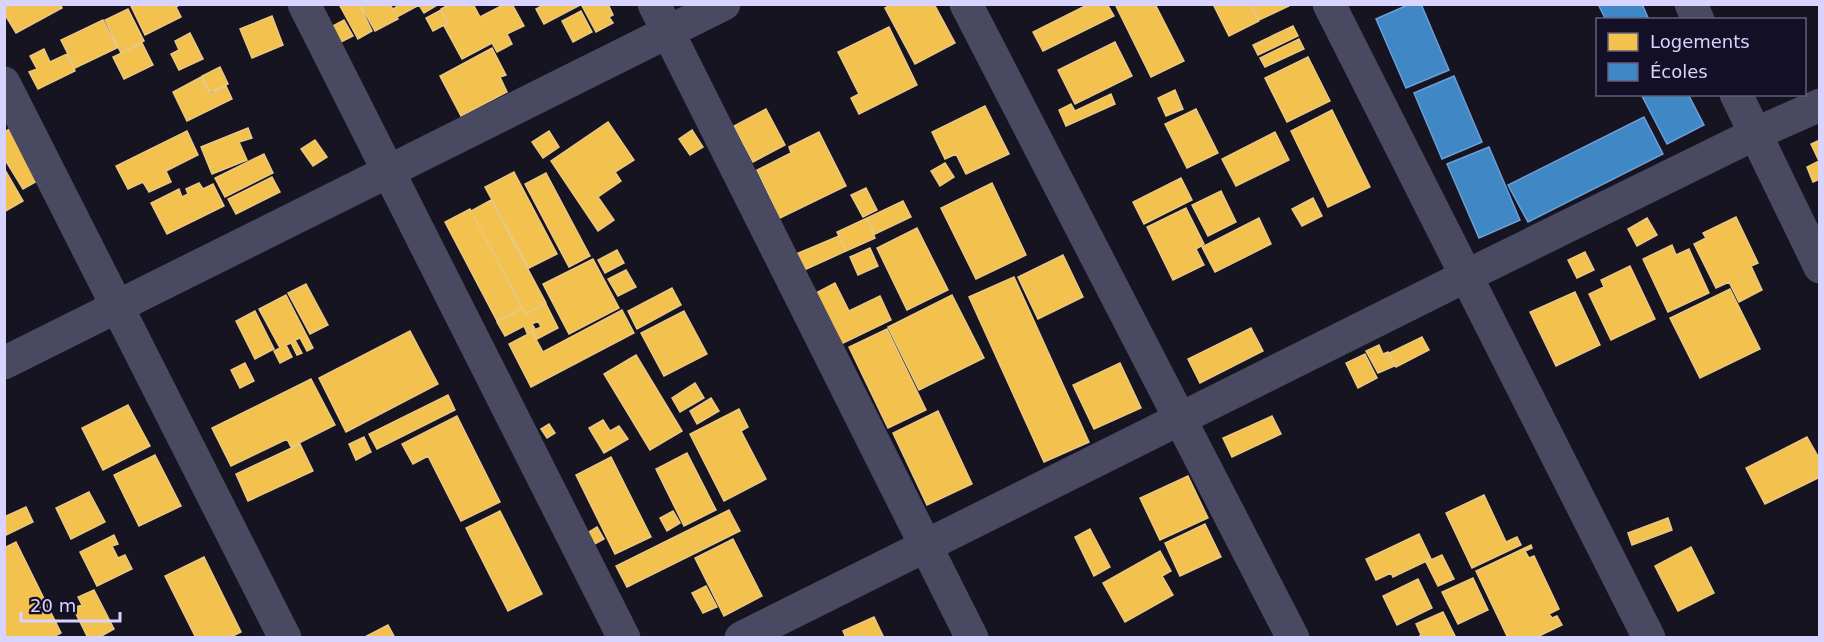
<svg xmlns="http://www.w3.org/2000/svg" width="1824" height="642" font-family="'DejaVu Sans',sans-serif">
<rect width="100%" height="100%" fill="#161421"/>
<!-- homes -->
<path fill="#f2c14e" stroke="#eac783" stroke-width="1.5" d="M4 4H60L62 8 16 33 4 13Z
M130 4H181L176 7 181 17 145 35Z
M339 4H359L372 31 358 39Z
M360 4H390L398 19 375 31Z
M401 4H439L424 13 419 5 397 17 393 9Z
M450 4H473L480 17 505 4H512L524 26 507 34 512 44 497 52 492 43 462 59 444 26 449 24 441 9Z
M545 4H580V5L544 24 536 9Z
M581 4H608L613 15 609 17 613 23 596 32Z
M892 4H934L955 43 915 64 885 8Z
M1089 4H1107L1114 16 1043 51 1033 32Z
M1115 4H1155L1184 61 1151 77Z
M1213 4H1250L1259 21 1229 36Z
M1251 4H1288L1289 6 1259 20Z
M128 9 144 41 121 53 105 20Z
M441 10 448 23 433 31 426 18Z
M581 11 592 32 573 42 562 21Z
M272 16 283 45 252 58 240 29Z
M103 20 117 48 75 68 61 40Z
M344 20 353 36 337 44 329 28Z
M1293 26 1298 36 1258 55 1253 45Z
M889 27 917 85 859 114 851 98 859 94 838 52Z
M190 33 203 59 179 70 171 54 179 50 175 41Z
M1299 39 1304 49 1265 67 1260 58Z
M1115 42 1132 76 1075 104 1058 70Z
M142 43 153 65 124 79 113 57Z
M492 48 506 75 500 77 507 92 461 116 440 76Z
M44 49 50 62 67 54 75 71 38 89 29 72 37 69 30 56Z
M1308 57 1330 101 1287 122 1265 78Z
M220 67 228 84 210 92 202 76Z
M201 77 210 94 226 86 232 99 187 121 173 92Z
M1175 90 1183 109 1166 116 1158 98Z
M1111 94 1115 104 1066 126 1059 110 1071 104 1075 111Z
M985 106 1009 154 966 174 956 154 945 159 932 132Z
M766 109 785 145 753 162 734 126Z
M1196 109 1218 153 1187 168 1165 124Z
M1332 110 1370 187 1328 207 1291 131Z
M608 122 634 160 615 172 621 181 598 197 614 220 598 231 551 161Z
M248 128 252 138 239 142 247 160 212 174 201 147Z
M10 129 39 180 23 189 4 158V132Z
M692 130 703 147 690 155 679 139Z
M187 131 198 155 166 171 171 182 149 192 143 182 128 189 116 166Z
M549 131 559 147 543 158 532 142Z
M819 132 846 186 780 218 757 170 791 153 789 147Z
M1275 132 1289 160 1236 186 1222 159Z
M315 140 327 157 313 166 301 149Z
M1820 140V179L1813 182 1807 167 1819 161 1811 144Z
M264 154 273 173 225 197 215 178Z
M945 163 954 177 940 186 931 171Z
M4 168 23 201 4 212Z
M514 172 557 254 529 268 485 187Z
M546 173 590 256 569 267 525 184Z
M272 177 280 192 236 214 228 199Z
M1181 178 1192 200 1144 224 1133 202Z
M199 183 203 189 213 184 224 206 167 234 151 203 179 189 182 197 188 194 186 189Z
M992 183 1026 255 976 279 941 208Z
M866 188 877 210 863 217 851 195Z
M1221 191 1236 222 1208 236 1192 205Z
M1313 198 1322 216 1302 226 1292 209Z
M491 200 546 303 526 314 471 211Z
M903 201 911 217 875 234 867 218Z
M1186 208 1204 244 1196 249 1204 265 1173 280 1147 227Z
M470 209 522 308 497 321 445 222Z
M1736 217 1758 263 1751 266 1762 290 1739 302 1729 282 1716 288 1694 244 1706 238 1703 233Z
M867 218 875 238 846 251 837 232Z
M1259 218 1271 244 1215 272 1202 247Z
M1647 218 1657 235 1637 246 1628 229Z
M917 228 948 290 907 310 877 248Z
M839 236 846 251 802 271 794 255Z
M1672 245 1676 255 1689 249 1709 293 1668 312 1643 259Z
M870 248 878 266 858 275 850 257Z
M617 250 624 263 605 273 598 260Z
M1585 252 1594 270 1577 278 1568 260Z
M1063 255 1083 297 1038 319 1018 277Z
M593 259 619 308 569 334 543 284Z
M1630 266 1655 319 1611 340 1589 294 1604 287 1601 280Z
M626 270 636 287 618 296 608 279Z
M1014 277 1089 442 1044 462 969 297Z
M835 283 849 311 880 296 891 320 839 345 814 294Z
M306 284 328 325 310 334 288 293Z
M672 288 681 305 637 329 628 311Z
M1730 289 1760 349 1700 378 1670 318Z
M1575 292 1600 345 1556 366 1530 312Z
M286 295 313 348 307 351 300 338 295 340 302 353 297 355 291 343 286 345 292 357 280 363 274 351 280 348 259 309Z
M952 295 984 358 919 390 888 327Z
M546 304 558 328 537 339 532 331 541 327 538 321 532 324 535 329 527 333 524 326 505 336 497 322 523 308 526 314Z
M622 310 634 333 531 387 509 344 532 332 543 352Z
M255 311 274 349 255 359 236 321Z
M684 311 707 354 664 376 641 333Z
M1251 328 1263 351 1200 383 1188 359Z
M887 329 926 410 888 428 849 347Z
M410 331 438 384 346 432 319 378Z
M1422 337 1429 350 1396 367 1389 353Z
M1379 345 1383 354 1388 352 1394 366 1378 373 1366 351Z
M1365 354 1377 378 1358 388 1346 363Z
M636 355 682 431 650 450 604 374Z
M245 363 254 381 240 388 231 370Z
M1120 363 1141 408 1094 429 1073 385Z
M311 379 335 425 291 447 287 439 231 466 212 428Z
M695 383 704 398 680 412 672 398Z
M448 395 455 410 377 449 369 434Z
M711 398 719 411 697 424 690 411Z
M128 405 150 446 103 470 82 428Z
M739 409 748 427 741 431 766 479 724 501 690 434Z
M938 411 972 484 927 505 893 433Z
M457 416 500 502 461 521 428 456 413 464 402 444Z
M1272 416 1281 434 1232 457 1223 438Z
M603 420 610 431 619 426 628 439 604 453 589 428Z
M549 424 555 433 547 438 541 429Z
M364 437 371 452 356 460 349 444Z
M1807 437 1820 460V477L1765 504 1746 468Z
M300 444 313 471 248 501 236 474Z
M687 453 716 510 684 526 656 469Z
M155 455 181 506 139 526 114 475Z
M611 457 651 537 615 554 576 475Z
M1188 476 1208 518 1160 540 1140 498Z
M89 492 105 522 71 539 56 508Z
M1484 495 1506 542 1517 537 1521 545 1472 568 1446 513Z
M26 507 33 522 4 536V517Z
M729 510 740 531 627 587 616 566Z
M500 511 542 594 508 611 466 528Z
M673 511 680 523 667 531 660 518Z
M1668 518 1672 530 1632 545 1628 533Z
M1205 524 1221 557 1180 576 1165 543Z
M597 527 604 539 591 546 584 535Z
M1090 529 1110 567 1094 576 1075 537Z
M1419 534 1431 559 1393 577 1391 573 1376 580 1366 559Z
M114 535 118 544 112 546 118 558 125 555 132 569 97 586 80 552Z
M733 539 762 596 724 616 695 558Z
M16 542 61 633 51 638H4V548Z
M1531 545 1532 548 1525 551 1529 558 1534 556 1559 609 1549 614 1552 618 1557 616 1562 625 1535 638H1508L1476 571Z
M1691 547 1714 593 1678 611 1655 566Z
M1160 551 1171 571 1162 576 1173 595 1125 622 1103 583Z
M1442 555 1454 579 1438 586 1426 562Z
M204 557 241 632 229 638H196L165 576Z
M1473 578 1488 610 1458 624 1442 592Z
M1418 579 1432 608 1397 625 1383 596Z
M706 586 717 607 703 613 692 593Z
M94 590 114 629 98 638H88L73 608 82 605 78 597Z
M1443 612 1456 638H1417L1421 635 1416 624Z
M874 617 884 638H846L843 631Z
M388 625 395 638H363Z"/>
<!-- schools -->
<path fill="#3f88c5" stroke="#6d9fd6" stroke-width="1.5" d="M1410 4H1421L1449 70 1406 88 1376 19Z
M1598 4H1642L1649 20H1606Z
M1454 76 1482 142 1442 159 1414 93Z
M1641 94H1688L1704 125 1667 144Z
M1644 117 1663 154 1528 222 1508 185Z
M1489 147 1520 220 1479 238 1447 164Z"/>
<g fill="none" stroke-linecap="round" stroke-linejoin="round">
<!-- minor -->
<path stroke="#4a4962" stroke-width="33" d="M304 4 624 638
M654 4 972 638
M966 4 1293 638
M1329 4 1649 638
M1691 4 1698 20
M4 83 285 638
M1736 94 1820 267
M4 363 724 4
M741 638 1466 276 1755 134 1820 105"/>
</g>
<!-- border -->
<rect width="1824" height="642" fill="none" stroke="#d9d4ff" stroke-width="12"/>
<!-- legend -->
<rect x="1596" y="18" width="210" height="78" fill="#130f26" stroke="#625e7d" stroke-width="1.5"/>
<rect x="1608" y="33" width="30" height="18" fill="#f2c14e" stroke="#625e7d" stroke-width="1.5"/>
<text x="1650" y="48" font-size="18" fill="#d9d4ff">Logements</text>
<rect x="1608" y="63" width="30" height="18" fill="#3f88c5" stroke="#625e7d" stroke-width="1.5"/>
<text x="1650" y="78" font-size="18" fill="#d9d4ff">Écoles</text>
<!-- scale -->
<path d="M21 612v9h99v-9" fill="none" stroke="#d9d4ff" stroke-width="3"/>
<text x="30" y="612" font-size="18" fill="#d9d4ff" stroke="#130f26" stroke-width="4.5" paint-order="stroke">20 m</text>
</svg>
